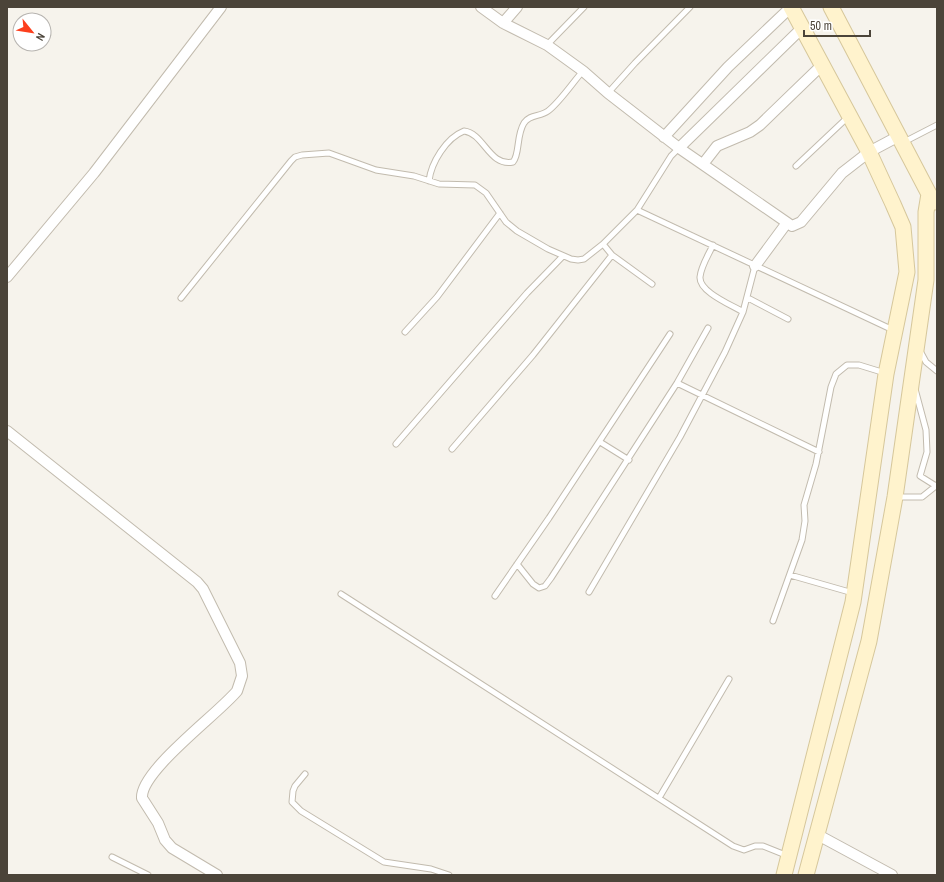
<svg xmlns="http://www.w3.org/2000/svg" width="944" height="882" font-family="'Archivo Narrow',sans-serif">
<rect width="100%" height="100%" fill="#f6f3ec"/>
<g fill="none" stroke-linecap="round" stroke-linejoin="round">
<!-- lane casing -->
<g stroke="#c2bbae" stroke-width="7">
<path id="lane" d="M547 45 584 7
M608 93 635 63 690 7
M904 142 937 125
M796 166 848 117
M429 181C431 163 446 138 464 131 484 133 489 167 513 162 520 154 516 136 524 123 530 114 540 117 548 111 560 102 573 82 583 71
M637 210 893 330
M603 244 612 255 652 284
M713 245C709 254 701 266 700 277 699 292 732 305 743 312
M181 298 291 161 295 157 302 155 329 153 376 170 414 176 439 184 475 185 486 193 506 222 517 231 548 249 571 259 578 260 584 259 603 244 637 210 671 156 679 148
M748 298 788 319
M405 332 437 297 500 213
M920 351 926 362 937 371
M677 383 819 452
M915 389 926 430 927 452 920 476 936 486
M600 442 629 460
M396 444 527 293 563 256
M452 449 533 355 612 255
M896 497H922L937 485
M517 564 533 584 539 588 545 586 551 578 677 383 708 328
M790 575 853 593
M589 592 680 437 725 352 743 312 755 266
M341 594 733 846 744 850 755 846H763L788 856
M495 596 549 518 670 334
M773 621 802 540 805 521 804 505 816 464 831 387 836 374 847 365H859L885 373
M305 774 295 786 293 791 292 802 301 811 384 862 431 869 449 875
M659 798 729 679
M112 857 148 875"/>
</g>
<!-- street casing -->
<g stroke="#c2bbae" stroke-width="12">
<path id="street" d="M481 7 503 23 547 45 583 71 608 93 679 148 792 226 801 222 842 173 869 152 899 136
M503 23 517 7
M664 137 728 67 791 7
M679 148 802 28
M703 164 717 146 750 132 760 125 822 65
M755 266 786 224
M7 277 94 173 221 7
M7 431 197 582 203 589 240 663 242 676 237 691C218 714 140 771 142 798L158 823 165 840 172 848 217 875
M818 835 892 875"/>
</g>
<!-- secondary casing -->
<g stroke="#d6c79b" stroke-width="17">
<path id="secondary" d="M831 7 929 194 935 202
M784 875 853 602 886 374 907 272 903 227 893 204 869 152 791 7
M806 875 869 641 895 497 926 280V212L929 194"/>
</g>
<!-- lane -->
<use href="#lane" stroke="#fff" stroke-width="5"/>
<!-- street -->
<use href="#street" stroke="#fff" stroke-width="10"/>
<!-- secondary -->
<use href="#secondary" stroke="#fff3cd" stroke-width="15"/>
</g>
<!-- border -->
<rect width="944" height="882" fill="none" stroke="#4b4439" stroke-width="16"/>
<!-- north arrow -->
<g transform="translate(32 32) rotate(120)"><circle r="19" fill="#ffffff" stroke="#b7b4b0"/>
<path d="M0-3L7 15L0 10L-7 15Z" fill="#fc3f1d"/>
<text y="-6" font-size="11" font-weight="bold" text-anchor="middle" fill="#4b4439">N</text>
</g>
<!-- scale -->
<path d="M804 30v6h66v-6" fill="none" stroke="#4b4439" stroke-width="2"/>
<text x="810" y="30" font-size="12" fill="#4b4439" stroke="#ffffff" stroke-width="3" paint-order="stroke">50 m</text>
</svg>
